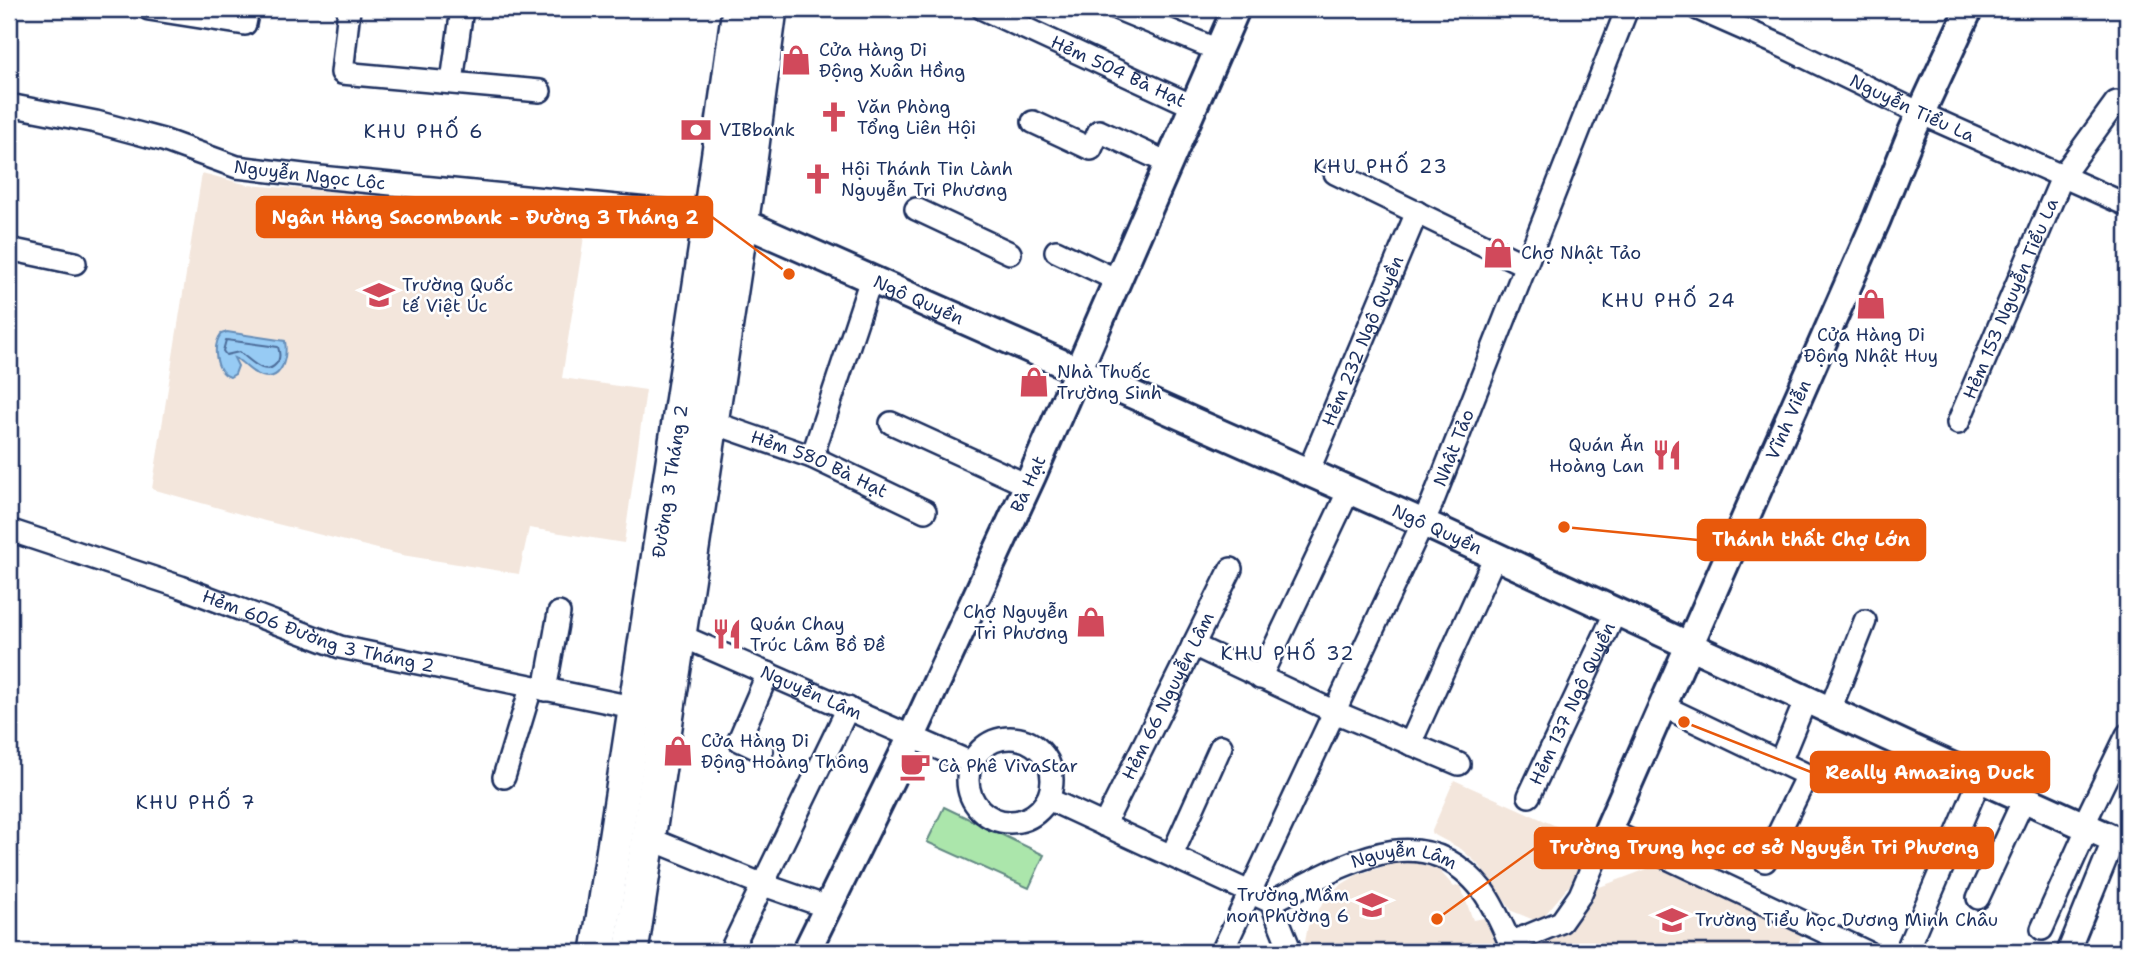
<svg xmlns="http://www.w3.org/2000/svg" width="2136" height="961" font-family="'Shantell Sans',sans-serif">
<rect width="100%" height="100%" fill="#fff"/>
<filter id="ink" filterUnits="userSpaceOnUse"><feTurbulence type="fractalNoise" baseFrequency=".0143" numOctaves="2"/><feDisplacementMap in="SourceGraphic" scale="14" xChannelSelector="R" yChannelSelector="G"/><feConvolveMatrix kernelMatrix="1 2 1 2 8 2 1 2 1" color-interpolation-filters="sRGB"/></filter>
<g filter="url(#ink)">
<!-- built -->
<path fill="#f3e6dc" d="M202 173 248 185 588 211 562 378 646 390 624 543 529 528 519 574 402 555 265 521 152 489Z
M1454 780 1594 843 1583 869 1539 922 1512 911 1480 866 1461 849 1431 833Z
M1395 863H1419L1439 870 1454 887 1460 885 1473 920 1484 918 1500 952H1303L1308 926 1331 891 1357 875Z
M1655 866 1802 935 1794 952H1516L1547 942 1563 932 1597 888Z"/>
<!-- green -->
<path fill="#abe6ab" stroke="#638a84" stroke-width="2" d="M944 807 1044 855 1029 888 927 842Z"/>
<!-- water -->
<path fill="#97cbf4" stroke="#658db8" stroke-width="2" d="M227 332 285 341C288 360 280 387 255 373 249 370 243 363 237 359L234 358 238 366 235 374 230 377C215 372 212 346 221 334Z"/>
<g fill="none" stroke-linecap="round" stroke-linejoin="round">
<!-- shore -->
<path stroke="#4d6d9a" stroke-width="2" d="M226 340 278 347C280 353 281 359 276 364 264 378 249 358 239 352L226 355 223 351Z"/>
<!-- minor casing -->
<g stroke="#1b2f5e" stroke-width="26">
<g id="minor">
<path d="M149 9 245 24 248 9"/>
<path d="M349 9 342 73 540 91"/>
<path id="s1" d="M983 9 1193 106"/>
<path d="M1118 9 1218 50"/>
<path id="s2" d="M1698 9 1780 45 1920 113 2127 205"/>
<path d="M452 82 462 9"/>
<path id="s3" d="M9 105 96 122 163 140 237 167 320 177 668 211 710 217"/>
<path d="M1033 122 1091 149 1099 131 1168 163"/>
<path d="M1335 173 1525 265"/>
<path d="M916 209 1010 253"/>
<path d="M9 249 75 263"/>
<path d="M1056 251 1117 280"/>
<path id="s4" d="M711 422 812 457 925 511"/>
<path d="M891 423 1027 485"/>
<path id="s5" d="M1958 423 2063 175 2116 102"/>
<path d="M812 457 871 279"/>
<path id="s6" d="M1308 472 1417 212"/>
<path id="s7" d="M9 530 181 587 340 647 647 710"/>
<path id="s8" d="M670 631 972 763"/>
<path d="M1193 645 1335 712 1459 764"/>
<path d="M1260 678 1349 490"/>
<path d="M545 690 559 613"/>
<path d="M1663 706 1807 775 1765 861"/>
<path d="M1830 710 1865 621"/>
<circle cx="1010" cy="780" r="42"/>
<path d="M1410 744 1495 556"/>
<path d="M762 751 739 740 768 673"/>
<path d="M1780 762 1806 699"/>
<path d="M504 777 531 688"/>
<path id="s9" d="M1529 796 1616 611"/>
<path d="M1048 799 1271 902 1291 952"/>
<path id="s10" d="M1104 825 1231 569"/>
<path d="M2083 826 2127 735"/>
<path d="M648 838 761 884 827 907"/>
<path d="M1172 855 1221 746"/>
<path d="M1978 898 2024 799"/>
<path id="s11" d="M1271 902C1340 868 1421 811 1483 891 1494 906 1502 925 1510 943L1561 922 1580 895 1608 830 1867 952"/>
<path d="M2042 929 2088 827"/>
<path d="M730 952 848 708"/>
<path id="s12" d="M1222 952 1432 503 1627 9"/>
<path d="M1906 952 1980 779"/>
<path d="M2068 952 2114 839"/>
</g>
</g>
<!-- tertiary casing -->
<g stroke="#1b2f5e" stroke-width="32">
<g id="tertiary">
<path id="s13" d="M725 220 742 222 769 234 1437 529 1916 750 2127 845"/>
<path id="s14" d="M1608 830 1877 219 1912 132 1969 9"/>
<path id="s15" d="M806 952 912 736 1032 476 1236 9"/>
</g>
</g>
<!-- primary casing -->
<g stroke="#1b2f5e" stroke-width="38">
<g id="primary">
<path id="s16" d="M598 952 705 252 739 9"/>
<path d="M631 952 746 191 770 9"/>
</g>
</g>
<!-- minor -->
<use href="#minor" stroke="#fff" stroke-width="21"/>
<!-- tertiary -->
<use href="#tertiary" stroke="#fff" stroke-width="26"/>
<!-- primary -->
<use href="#primary" stroke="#fff" stroke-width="33"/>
</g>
</g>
<!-- icons -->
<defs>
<g id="shop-bare" transform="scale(2.415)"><path d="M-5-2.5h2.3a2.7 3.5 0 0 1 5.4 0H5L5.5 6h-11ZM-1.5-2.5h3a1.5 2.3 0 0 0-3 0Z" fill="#d1495b" stroke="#fff" stroke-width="2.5" paint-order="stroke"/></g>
<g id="church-bare" transform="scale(2.415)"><path d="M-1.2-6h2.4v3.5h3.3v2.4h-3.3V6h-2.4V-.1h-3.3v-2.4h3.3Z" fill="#d1495b" stroke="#fff" stroke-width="2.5" paint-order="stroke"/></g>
<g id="bank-bare" transform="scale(2.415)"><path d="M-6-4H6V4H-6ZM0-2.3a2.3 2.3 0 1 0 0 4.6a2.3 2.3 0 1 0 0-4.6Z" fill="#d1495b" stroke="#fff" stroke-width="2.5" paint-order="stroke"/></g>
<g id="school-bare" transform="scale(2.415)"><path d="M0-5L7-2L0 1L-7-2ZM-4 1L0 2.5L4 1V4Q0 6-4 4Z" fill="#d1495b" stroke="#fff" stroke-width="2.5" paint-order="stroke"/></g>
<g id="restaurant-bare" transform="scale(2.415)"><path d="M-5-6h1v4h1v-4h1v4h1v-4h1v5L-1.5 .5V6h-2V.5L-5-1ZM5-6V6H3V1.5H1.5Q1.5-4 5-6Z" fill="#d1495b" stroke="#fff" stroke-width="2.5" paint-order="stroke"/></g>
<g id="cafe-bare" transform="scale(2.415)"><path d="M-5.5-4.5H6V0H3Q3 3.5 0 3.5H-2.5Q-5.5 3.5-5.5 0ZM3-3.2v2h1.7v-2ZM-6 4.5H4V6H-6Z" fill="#d1495b" stroke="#fff" stroke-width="2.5" paint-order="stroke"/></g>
</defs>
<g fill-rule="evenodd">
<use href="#shop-bare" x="796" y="60"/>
<use href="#church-bare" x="834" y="117"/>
<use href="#bank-bare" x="696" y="130"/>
<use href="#church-bare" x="818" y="179"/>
<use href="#shop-bare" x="1498" y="253"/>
<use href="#school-bare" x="379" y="295"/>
<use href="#shop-bare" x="1871" y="304"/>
<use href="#shop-bare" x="1034" y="382"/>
<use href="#restaurant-bare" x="1667" y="455"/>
<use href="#shop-bare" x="1091" y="622"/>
<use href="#restaurant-bare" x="727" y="634"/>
<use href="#shop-bare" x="678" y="751"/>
<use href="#cafe-bare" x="915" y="766"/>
<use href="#school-bare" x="1372" y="905"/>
<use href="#school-bare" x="1672" y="920"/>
</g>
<g text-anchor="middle" stroke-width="5" stroke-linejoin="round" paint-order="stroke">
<!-- poi labels -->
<g font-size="18" fill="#1b2f5e" stroke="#fff" text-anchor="start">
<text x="819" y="56">Cửa Hàng Di<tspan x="819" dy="21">Động Xuân Hồng</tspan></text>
<text x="857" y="113">Văn Phòng<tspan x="857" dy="21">Tổng Liên Hội</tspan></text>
<text x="719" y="136">VIBbank</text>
<text x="841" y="175">Hội Thánh Tin Lành<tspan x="841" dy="21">Nguyễn Tri Phương</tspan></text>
<text x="1521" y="259">Chợ Nhật Tảo</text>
<text x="402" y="291">Trường Quốc<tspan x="402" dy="21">tế Việt Úc</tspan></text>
<text x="1871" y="341" text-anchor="middle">Cửa Hàng Di<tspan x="1871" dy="21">Động Nhật Huy</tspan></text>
<text x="1057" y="378">Nhà Thuốc<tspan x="1057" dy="21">Trường Sinh</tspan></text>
<text x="1644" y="451" text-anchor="end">Quán Ăn<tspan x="1644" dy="21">Hoàng Lan</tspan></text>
<text x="1068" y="618" text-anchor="end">Chợ Nguyễn<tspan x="1068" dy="21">Tri Phương</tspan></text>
<text x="750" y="630">Quán Chay<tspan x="750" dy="21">Trúc Lâm Bồ Đề</tspan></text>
<text x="701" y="747">Cửa Hàng Di<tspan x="701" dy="21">Động Hoàng Thông</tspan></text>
<text x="938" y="772">Cà Phê VivaStar</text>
<text x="1349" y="901" text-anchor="end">Trường Mầm<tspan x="1349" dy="21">non Phường 6</tspan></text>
<text x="1695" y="926">Trường Tiểu học Dương Minh Châu</text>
</g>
<!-- street labels -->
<g font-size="18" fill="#1b2f5e" stroke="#fff">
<text dy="6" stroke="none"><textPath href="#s1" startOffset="149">Hẻm 504 Bà Hạt</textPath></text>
<text dy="6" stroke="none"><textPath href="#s2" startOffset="236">Nguyễn Tiểu La</textPath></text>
<text dy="6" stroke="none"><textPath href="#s3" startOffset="310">Nguyễn Ngọc Lộc</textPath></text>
<text dy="6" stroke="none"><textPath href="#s5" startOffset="135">Hẻm 153 Nguyễn Tiểu La</textPath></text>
<text dy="6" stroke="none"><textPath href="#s13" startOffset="210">Ngô Quyền</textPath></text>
<text dy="6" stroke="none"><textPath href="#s6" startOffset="142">Hẻm 232 Ngô Quyền</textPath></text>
<text dy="6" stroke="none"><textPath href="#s14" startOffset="448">Vĩnh Viễn</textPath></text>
<text dy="6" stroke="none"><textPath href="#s12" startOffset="555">Nhật Tảo</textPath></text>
<text dy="6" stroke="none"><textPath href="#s4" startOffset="116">Hẻm 580 Bà Hạt</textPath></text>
<text dy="6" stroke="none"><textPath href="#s16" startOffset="476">Đường 3 Tháng 2</textPath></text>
<text dy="6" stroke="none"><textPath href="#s15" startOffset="518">Bà Hạt</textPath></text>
<text dy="6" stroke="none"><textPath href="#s13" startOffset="777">Ngô Quyền</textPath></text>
<text dy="6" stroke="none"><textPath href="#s7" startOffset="326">Hẻm 606 Đường 3 Tháng 2</textPath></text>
<text dy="6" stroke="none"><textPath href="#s8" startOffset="154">Nguyễn Lâm</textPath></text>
<text dy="6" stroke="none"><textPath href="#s10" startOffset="144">Hẻm 66 Nguyễn Lâm</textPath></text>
<text dy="6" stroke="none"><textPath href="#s9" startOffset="102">Hẻm 137 Ngô Quyền</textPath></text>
<text dy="6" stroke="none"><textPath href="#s11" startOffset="144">Nguyễn Lâm</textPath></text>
</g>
<!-- neighbourhood labels -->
<g font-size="19" letter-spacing="2" fill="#1b2f5e" stroke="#fff">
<text x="424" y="138">KHU PHỐ 6</text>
<text x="1381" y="173">KHU PHỐ 23</text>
<text x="1669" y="307">KHU PHỐ 24</text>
<text x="1288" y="660">KHU PHỐ 32</text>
<text x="196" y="809">KHU PHỐ 7</text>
</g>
</g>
<!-- callouts -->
<path fill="none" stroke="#e8590c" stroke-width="2.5" d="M789 274L712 217M1564 527L1698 540M1684 722L1811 772M1437 919L1535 848"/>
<g fill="#e8590c" stroke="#fff" stroke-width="2.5">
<circle cx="789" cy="274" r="7"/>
<circle cx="1564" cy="527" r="7"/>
<circle cx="1684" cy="722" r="7"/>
<circle cx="1437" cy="919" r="7"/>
</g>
<g fill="#e8590c" stroke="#e8590c" stroke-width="2.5">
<rect x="257" y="197" width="455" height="40" rx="7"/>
<rect x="1698" y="520" width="227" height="40" rx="7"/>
<rect x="1811" y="752" width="238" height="40" rx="7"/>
<rect x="1535" y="828" width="458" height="40" rx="7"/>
</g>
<g font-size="19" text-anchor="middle" font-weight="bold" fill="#fff">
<text x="485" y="224">Ngân Hàng Sacombank - Đường 3 Tháng 2</text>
<text x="1811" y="546">Thánh thất Chợ Lớn</text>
<text x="1930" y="779">Really Amazing Duck</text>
<text x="1764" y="854">Trường Trung học cơ sở Nguyễn Tri Phương</text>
</g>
<!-- margin -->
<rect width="2136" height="961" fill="none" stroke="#fff" stroke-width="35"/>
<rect x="18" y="18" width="2101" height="926" fill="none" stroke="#1b2f5e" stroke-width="2.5" filter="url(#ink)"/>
</svg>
